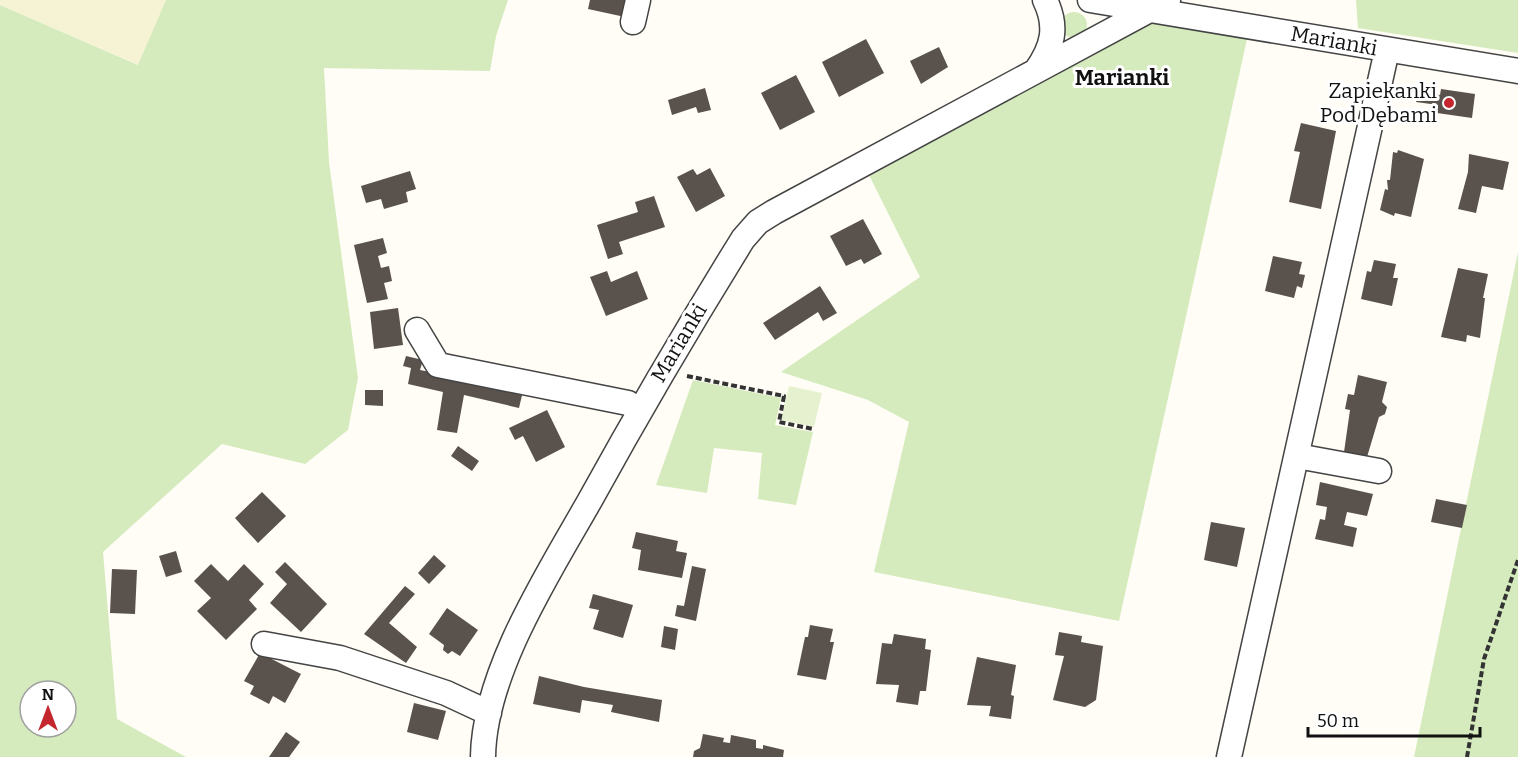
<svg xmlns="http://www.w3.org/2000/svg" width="1518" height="757" font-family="Bitter,serif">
<rect width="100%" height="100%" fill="#fffdf5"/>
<!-- farmland -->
<path fill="#f6f3d4" d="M0 0H166L139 65 0 5Z"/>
<!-- green -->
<path fill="#d5ebbd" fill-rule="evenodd" d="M166 0H508L496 36 490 71 324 68 329 162 358 378 348 430 305 464 222 444 103 552 117 719 186 757H0V5L138 65ZM30 691H66V727H30Z
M1356 0H1518V53L1358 28Z
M1061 25a13 13 0 1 1 26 0a13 13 0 1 1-26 0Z
M1148 21 1249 30 1119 621 874 572 909 422 868 400 781 372 920 277 866 169Z
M1518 252V757H1414Z
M693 380 781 398 775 425 813 432 796 505 758 499 762 453 714 448 707 493 656 485Z"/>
<!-- pitch -->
<path fill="#e6f2cf" d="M789 386 822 393 814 427 781 420Z"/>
<!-- building -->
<path fill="#5a524d" d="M590 0H629L625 17 588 9Z
M866 39 884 73 839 97 822 62Z
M939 47 948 67 921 84 910 61Z
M796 75 815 112 780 130 761 93Z
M705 88 711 110 698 113 696 107 672 115 668 100Z
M1441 89 1475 94 1472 118 1437 113 1438 105 1416 102 1418 92 1440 95Z
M1301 123 1336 131 1321 209 1289 202 1300 152 1294 151Z
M1398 150 1424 159 1411 217 1395 213 1394 216 1380 210 1385 189 1388 190 1387 180H1390L1393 152 1397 153Z
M1469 154 1509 162 1503 190 1482 186 1476 213 1458 209 1468 172Z
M710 168 725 196 696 212 677 177 693 169 697 175Z
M410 171 416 189 406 192 408 202 384 209 381 199 366 203 361 186Z
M654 196 665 227 619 242 623 254 608 259 597 225 638 212 635 202Z
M863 219 882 254 864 264 861 259 846 266 830 236Z
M383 238 387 253 378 256 381 268 389 266 392 281 384 283 388 299 367 303 354 245Z
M1273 256 1302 262 1299 274 1305 275 1302 288 1297 286 1294 298 1265 291Z
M1374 260 1396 264 1393 278H1398L1392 306 1361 299 1367 271 1371 272Z
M1458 268 1488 274 1483 298H1485L1480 338 1467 335 1466 342 1441 337Z
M607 271 611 282 637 271 648 299 606 316 590 277Z
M820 286 837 313 823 321 818 312 775 340 763 323Z
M398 308 403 345 374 349 370 312Z
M406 356 423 360 420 370 523 391 519 408 464 395 457 433 437 430 443 392 408 384 411 368 403 366Z
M1358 375 1387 382 1382 402 1387 407 1385 414 1379 417 1367 457 1344 452 1350 410 1345 409 1348 394 1354 395Z
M365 390H383V406L365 405Z
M547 410 565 447 536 462 523 436 515 440 509 428Z
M458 446 479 461 472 471 451 456Z
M1320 482 1373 494 1367 516 1347 512 1344 525 1357 528 1353 547 1315 539 1320 519 1325 520 1327 507 1316 505Z
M262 492 286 516 258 543 243 527 248 523 243 527 235 518Z
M1436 499 1467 505 1462 528 1431 522Z
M1211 522 1245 528 1237 567 1204 560Z
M636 532 678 541 676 551 687 553 682 578 638 570 641 550 632 548Z
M176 551 182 572 166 577 159 556Z
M434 555 446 566 429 584 418 573Z
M285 562 327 604 301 632 270 603 287 584 275 572Z
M211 564 228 581 244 564 264 584 249 600 257 609 226 640 197 611 211 598 194 581Z
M692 566 706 569 696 621 675 616 677 605 684 606Z
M112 569 137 570 135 614 110 613Z
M405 586 415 594 389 623 417 647 406 663 364 634Z
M593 594 633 605 623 638 593 629 599 610 589 608Z
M447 608 478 630 460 656 452 651 448 654 443 650 444 645 429 634Z
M810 625 833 629 830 642H834L826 680 797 675 805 637H808Z
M664 626 678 629 675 650 661 647Z
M1059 632 1082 636 1081 642 1103 646 1096 700 1085 707 1053 700 1064 656 1055 655Z
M894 634 926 639 925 649 931 650 926 691H920L918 705 896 702 899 685 876 684 882 643 892 644Z
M260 653 301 674 285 703 273 696 269 704 250 694 254 686 244 681Z
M977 657 1016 665 1011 695 1014 696 1011 719 989 716 991 706 967 705Z
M539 676 584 687 662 700 659 722 611 712 613 705 582 700 580 713 533 704Z
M414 703 446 711 438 740 407 732Z
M286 732 300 742 289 757H269Z
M703 734 724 738 723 742 730 743 731 735 756 740V748L763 749V745L784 750 783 757H693L694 751 700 748Z"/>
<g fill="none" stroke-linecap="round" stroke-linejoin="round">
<!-- minor casing -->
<g stroke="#444" stroke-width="27">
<path id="minor" d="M1090 0 1518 71
M633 22 638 0
M1036 71C1053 47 1058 27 1045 0
M417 330 438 365 628 403 640 410
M1297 456 1379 471
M264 644 340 658 446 693 489 713
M483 757C484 673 548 574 589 502 638 413 689 326 743 239L758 222 774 212 1168 0
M1229 757 1387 50"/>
</g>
<!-- path -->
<path stroke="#333" stroke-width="4" stroke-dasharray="6 3" stroke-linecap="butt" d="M687 376 784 396 779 422 813 429
M1467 757 1484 659 1518 560"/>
<!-- minor -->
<use href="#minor" stroke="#fff" stroke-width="24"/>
</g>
<!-- markers -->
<circle fill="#c4262e" stroke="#fff" stroke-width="2" cx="1449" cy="103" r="6"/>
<g text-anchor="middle" stroke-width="6" stroke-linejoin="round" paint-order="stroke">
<!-- street labels -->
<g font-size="21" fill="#111" stroke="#fff">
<text transform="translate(1334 41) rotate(10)" y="7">Marianki</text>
<text transform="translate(679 343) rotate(-59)" y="7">Marianki</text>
</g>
<!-- poi labels -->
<g font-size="21" fill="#111" stroke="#fff" text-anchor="end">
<text x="1437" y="98">Zapiekanki<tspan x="1437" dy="24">Pod Dębami</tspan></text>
</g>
<!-- neighbourhood labels -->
<g font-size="22" font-weight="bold" fill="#111" stroke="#fff">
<text x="1122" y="85">Marianki</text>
</g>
</g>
<!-- north arrow -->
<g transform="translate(48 709)"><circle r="28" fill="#ffffff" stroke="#a0a0a0" stroke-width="1.5"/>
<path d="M0-4.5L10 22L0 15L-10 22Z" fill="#c4262e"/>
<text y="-9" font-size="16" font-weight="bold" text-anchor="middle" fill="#111111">N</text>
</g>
<!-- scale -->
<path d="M1308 727v9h172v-9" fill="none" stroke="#111111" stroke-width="3"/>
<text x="1317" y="727" font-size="18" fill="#111111" stroke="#ffffff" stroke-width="4.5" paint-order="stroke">50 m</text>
</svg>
